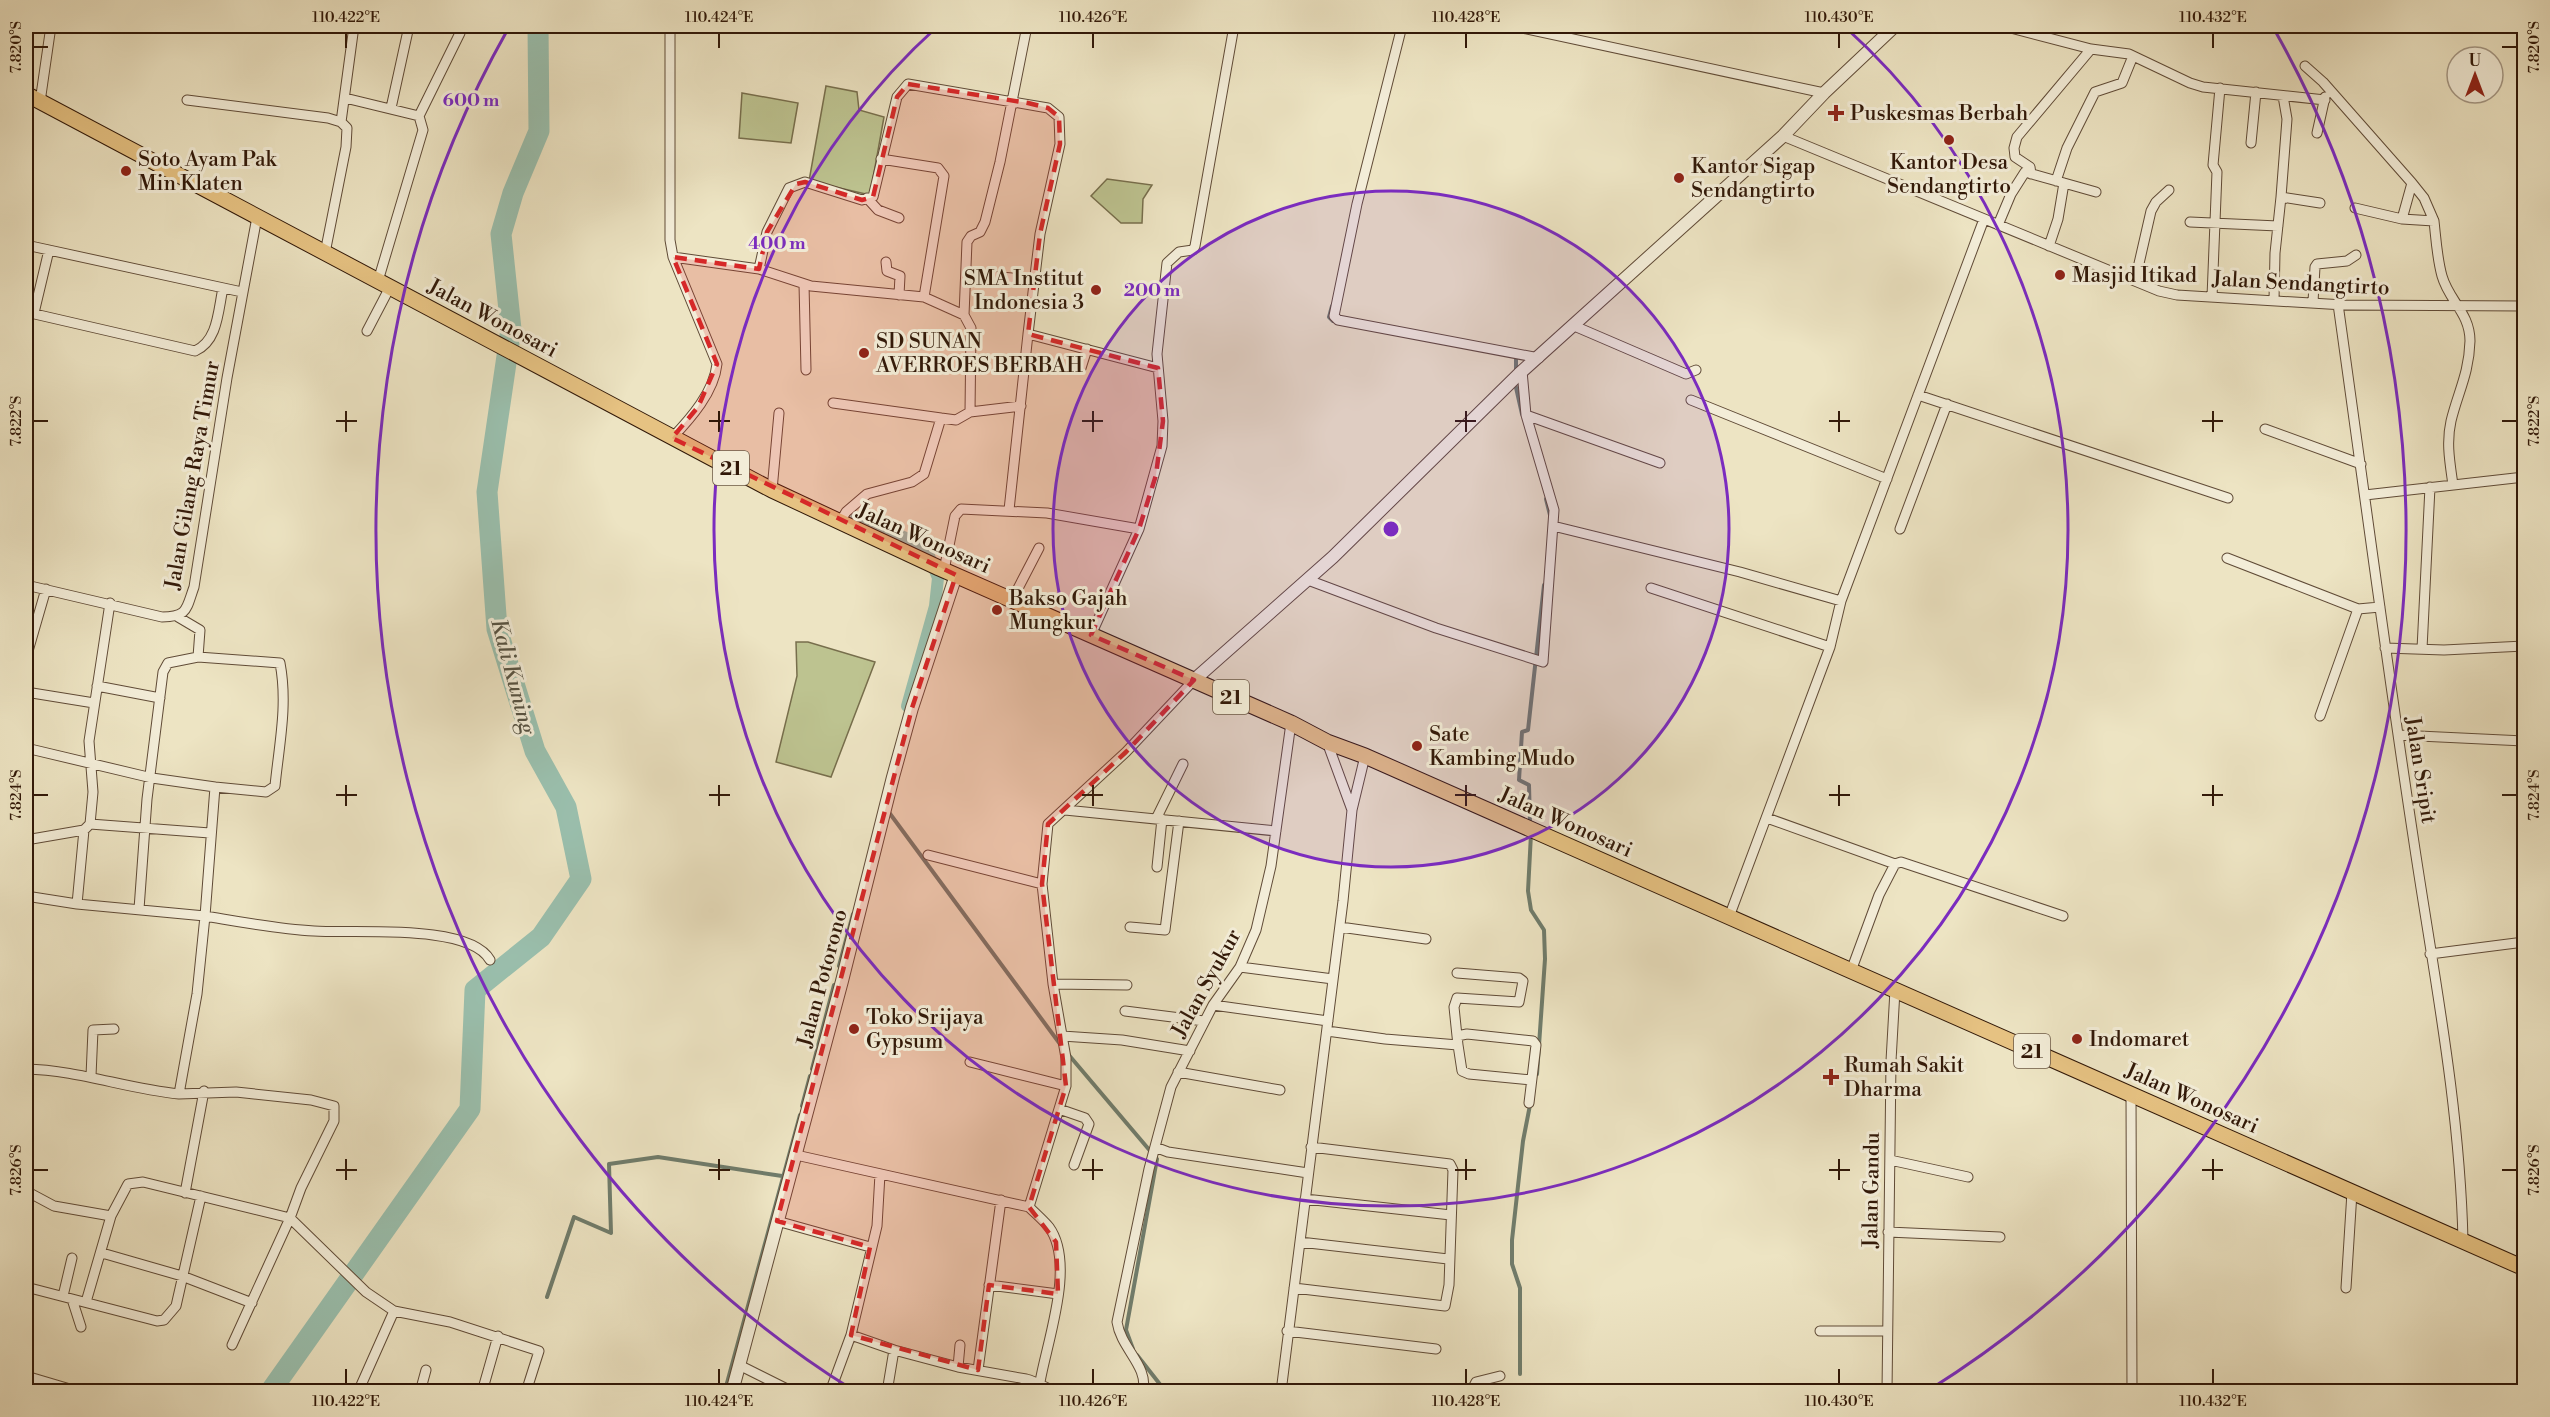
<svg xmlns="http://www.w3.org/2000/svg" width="2550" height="1417" font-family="'Libre Bodoni',serif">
<rect width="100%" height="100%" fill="#ede4c3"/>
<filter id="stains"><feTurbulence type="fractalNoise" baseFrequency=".00333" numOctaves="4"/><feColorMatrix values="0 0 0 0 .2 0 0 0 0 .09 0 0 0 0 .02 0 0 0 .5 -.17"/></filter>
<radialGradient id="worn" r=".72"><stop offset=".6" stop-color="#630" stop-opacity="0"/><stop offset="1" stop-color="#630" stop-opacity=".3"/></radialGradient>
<!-- green -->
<path fill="#bdc390" stroke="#776e4c" stroke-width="1.5" d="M826 86 857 92 859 110 884 117 870 195 809 181Z
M742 93 798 103 791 143 739 138Z
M1107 179 1152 185 1143 199 1142 223H1121L1091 196Z
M796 642H808L875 662 831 777 776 762 797 676Z"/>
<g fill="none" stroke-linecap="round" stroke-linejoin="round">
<!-- stream -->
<path stroke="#707c6b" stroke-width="4" d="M1332 306 1329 317 1333 321
M1516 372V356
M1515 383 1522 414
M1546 499 1550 515
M888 811 1060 1044
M1530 823 1529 785 1519 780 1522 732 1528 730 1544 585
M1531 834 1528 891 1531 910 1544 930 1545 959 1537 1074
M839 966 853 914
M1068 1054 1157 1159 1126 1330 1133 1349
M812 1069 834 985
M802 1106 810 1076
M547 1297 574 1217 611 1233 609 1164 658 1157 782 1176
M1137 1355 1166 1392
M1520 1374V1288L1512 1264V1240L1523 1141 1530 1105
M727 1383 800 1115"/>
<!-- canal -->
<path stroke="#9abfad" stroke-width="12" d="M856 517 925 546 938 578 935 606 907 706"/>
<!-- river -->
<path stroke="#9abfad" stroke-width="21" d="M270 1392 470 1109 475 990 541 937 581 879 566 807 535 751 497 629 487 492 511 329 501 234 513 193 539 131 538 26"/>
<!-- minor casing -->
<g stroke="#604b37" stroke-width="11">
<path id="minor" d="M670 26V240L673 257 717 364C714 392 691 418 672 438
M1402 26 1357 204 1334 316 1338 320 1539 358
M1513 26 1824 93
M2003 26 2091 49 2129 54 2190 83 2203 87 2325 100
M2305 66 2323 82 2412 183 2424 198 2434 221
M345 98 419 116 423 130 378 281
M187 100 328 118 341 122 347 128 346 147 325 253
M40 102 51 26
M391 108 409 26
M419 116 460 33
M341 122 354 26
M2317 133 2325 97
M1783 136 2159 291 2177 295 2344 305 2524 306
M2251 143 2256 92
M881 159 938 168 944 176 924 297
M2031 174 2030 167 2015 157 2014 148 2017 137 2091 49
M2056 181 2067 148 2095 92 2122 83 2133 56
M2281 197 2287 119 2283 96
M867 198 878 210 899 218
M2355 208 2402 219 2434 221C2436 239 2437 258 2442 276 2449 301 2470 313 2470 341 2469 374 2458 392 2451 421 2446 443 2450 463 2453 485
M2402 219 2412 183
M2190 222 2278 226
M1998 225 2011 194 2025 172 2064 183
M26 245 242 292
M2049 246 2058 219 2064 183 2096 192
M673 257 759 269 811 286 924 297 964 315 971 328 970 412 956 420 941 418 924 474 912 482 867 494 846 512 840 522
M886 262 887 271 900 276 899 295
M759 269 767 232 789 188 805 182 862 200 873 197 897 97 908 84 1048 108 1059 117 1060 144 1040 234 1028 334 1158 368
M967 274 1034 280
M2135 281 2151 211 2156 202 2169 190
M804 284 806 370
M2212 297 2217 172 2213 165 2220 88
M2274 300 2275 253 2281 197 2320 203
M2313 302 2315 267 2317 264 2347 261 2356 255
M2338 304C2363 482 2386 659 2413 836 2433 971 2460 1105 2463 1241
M26 312 195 351C218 341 218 311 223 288
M34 313 49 250
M964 315 967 242 971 236 980 232 985 222 1000 162 1027 26
M1572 325 1686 374 1696 370
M367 331 390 287
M1081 368 1087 349
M1522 371 1526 415 1660 463
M1918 395 2228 498
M1691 400 1887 479
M833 403 941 418
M970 412 1021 406
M2265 429 2361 464
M772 490 779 413
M2365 495 2524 477
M1009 510 1028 334
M1553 526 1740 572 1841 601
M1900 529 1947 404
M2227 558 2358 609
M944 570 955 516 961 509 1047 513 1139 529 1162 446 1163 421 1157 354 1167 263 1179 252 1193 250 1195 246 1234 26
M1308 580 1436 628 1543 662 1554 510 1526 415
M26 585 162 617C188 617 186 609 194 587L227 378 257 217
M1651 588 1830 647
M1012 600 1039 548
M1091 635 1139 529
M2385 648 2444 650 2524 646
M2422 649 2430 487
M26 658 46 589
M97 686 160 698
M26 692 94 703
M2320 716 2358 609 2380 607
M2398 735 2524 741
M1327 742 1352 810
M26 748 152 778 215 787
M1065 810 1276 831
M1157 817 1183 764
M1767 818 1895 864 1901 862 2063 916
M90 824 210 833
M26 840 84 830 90 824 93 792 89 741 110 603
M928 855 1042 884
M1157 867 1162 819
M26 896 77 904 205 916 215 787 266 792 275 786C279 745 288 705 280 663L198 657 200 630 178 617
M77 904 84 830
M139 909 147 799 163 672 168 663 198 657
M1729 917 1830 647 1841 601 1984 219
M26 919V934
M1130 927 1165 930 1179 821
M1340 927 1426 939
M2430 954 2524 942
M1240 967 1333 979
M1851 971 1879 895 1895 864
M1457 973 1519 978 1523 981 1519 1002 1457 998 1454 1007 1457 1036
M1053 984 1127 985
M1213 1005 1328 1021
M1125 1011 1204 1021
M1327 1031 1385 1039 1458 1045 1457 1036 1467 1034 1533 1041 1536 1045 1529 1103
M1062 1036 1122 1040 1190 1051
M1458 1045 1462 1071 1469 1074 1531 1080
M970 1062 1066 1086
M26 1069C78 1070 127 1089 179 1094L197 994 205 916C241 922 277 929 314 931 354 934 469 923 490 960
M1178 1072 1280 1090
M91 1076 93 1030 114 1029
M179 1094 236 1092 311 1100 334 1106V1121L301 1188 290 1218 366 1292 394 1311 450 1322 539 1351 526 1392
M2131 1094 2132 1392
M1059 1109 1085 1118 1089 1124 1074 1165
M1155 1147 1168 1152 1308 1173
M796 1155 1029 1207 1066 1086V1058L1053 984 1042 884 1048 824 1126 752 1194 680
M1890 1160 1968 1177
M880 1174 877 1226 851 1335 894 1350
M26 1191 54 1206 111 1216
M185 1193 204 1091
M1305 1199 1451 1215
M1029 1207C1036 1214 1043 1220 1049 1227 1076 1264 1047 1341 1040 1382
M777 1221 870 1247
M1888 1232 2000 1237
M1300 1242 1448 1259
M102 1253 182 1276 252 1303
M989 1285 1058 1294
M26 1287 157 1321 164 1320 176 1306 201 1196
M1294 1288 1445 1306 1449 1285 1453 1170 1450 1164 1311 1147
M2346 1288 2352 1192
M63 1296 72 1258
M72 1299 81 1327
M86 1302 111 1216 128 1184 143 1182 290 1218 232 1345
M1287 1331 1436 1349
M1820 1331H1886
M739 1365 793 1392
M958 1367 960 1345
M978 1370 1001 1200
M26 1376 80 1392
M1026 1379C1039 1382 1046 1389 1058 1392
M358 1392 394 1311
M420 1392 426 1370
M482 1392 498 1336
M830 1392 851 1335
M887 1392 894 1350 958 1367 1026 1379 1023 1392
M1143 1392C1149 1366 1121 1349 1117 1322L1149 1169 1171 1087 1213 1005 1240 967 1256 930 1271 866 1291 723
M1281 1392 1343 901 1352 810 1365 756
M1471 1392 1476 1382 1500 1376
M1887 1392 1891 1061 1895 990"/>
</g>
<!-- tertiary casing -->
<g stroke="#604b37" stroke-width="14">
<path id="tertiary" d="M1194 680 1333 557 1519 374 1783 136 1824 93 1895 26
M732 1392 842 981 893 777 912 708 956 575"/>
</g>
<!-- trunk casing -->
<g stroke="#311808" stroke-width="17">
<path id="trunk" d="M26 94 772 490 939 568 1291 723 1327 742 1365 756 2524 1268"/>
</g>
<!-- minor -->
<use href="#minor" stroke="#f3edd8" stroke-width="9"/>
<!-- tertiary -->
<use href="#tertiary" stroke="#f3edd8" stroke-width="12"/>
<!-- trunk -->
<use href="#trunk" stroke="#e6c282" stroke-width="15"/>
</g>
<!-- marked area -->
<path fill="#d62828" fill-opacity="0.2" stroke="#d62828" stroke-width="4.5" stroke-dasharray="12 8" stroke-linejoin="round" d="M908 84 1028 103 1048 108 1059 117 1060 144 1040 234 1028 334 1158 368 1163 421 1156 475 1139 529 1091 635 1194 680 1126 752 1048 824 1042 884 1066 1086 1029 1207 1056 1242 1058 1294 989 1285 978 1370 851 1335 870 1247 777 1221 912 708 956 575 672 438 698 407 717 364 673 257 759 269 767 232 796 184 805 182 862 200 873 197 897 97Z"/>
<!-- ticks -->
<path fill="none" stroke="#311808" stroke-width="2" d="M346 33V48M719 33V48M1093 33V48M1466 33V48M1839 33V48M2213 33V48M33 47H48M2502 47H2517M346 411V432M719 411V432M1093 411V432M1466 411V432M1839 411V432M2213 411V432M33 421H48M336 421H357M709 421H730M1082 421H1103M1455 421H1476M1829 421H1850M2202 421H2223M2502 421H2517M346 785V806M719 785V806M1093 785V806M1466 785V806M1839 785V806M2213 785V806M33 795H48M336 795H357M709 795H730M1082 795H1103M1455 795H1476M1829 795H1850M2202 795H2223M2502 795H2517M346 1159V1180M719 1159V1180M1093 1159V1180M1466 1159V1180M1839 1159V1180M2213 1159V1180M33 1170H48M336 1170H357M709 1170H730M1082 1170H1103M1455 1170H1476M1829 1170H1850M2202 1170H2223M2502 1170H2517M346 1369V1384M719 1369V1384M1093 1369V1384M1466 1369V1384M1839 1369V1384M2213 1369V1384"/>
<!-- distance rings -->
<circle cx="1391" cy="529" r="338" fill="#7b2cbf" fill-opacity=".12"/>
<g fill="none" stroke="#7b2cbf" stroke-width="3">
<circle cx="1391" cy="529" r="338"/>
<path d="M1844 26A677 677 0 1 1 938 26"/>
<path d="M853 1390A1015 1015 0 0 1 508 29M2274 29A1015 1015 0 0 1 1929 1390"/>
</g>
<!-- markers -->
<g fill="#8f2418" stroke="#f3edd8" stroke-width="2">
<path d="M1833 104h6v6h6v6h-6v6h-6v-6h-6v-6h6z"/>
<circle cx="1949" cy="140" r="6"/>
<circle cx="126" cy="171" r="6"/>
<circle cx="1679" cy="178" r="6"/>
<circle cx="2060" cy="275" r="6"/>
<circle cx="1096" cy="290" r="6"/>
<circle cx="864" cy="353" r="6"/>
<circle cx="997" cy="610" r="6"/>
<circle cx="1417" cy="746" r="6"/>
<circle cx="854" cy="1029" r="6"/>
<circle cx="2077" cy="1039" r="6"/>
<path d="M1828 1068h6v6h6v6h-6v6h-6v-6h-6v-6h6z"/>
</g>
<g text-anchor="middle" stroke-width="6" stroke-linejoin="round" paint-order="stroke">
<!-- shield labels -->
<g fill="#f3edd8" stroke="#6b5846" stroke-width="1.5">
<rect x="713" y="451" width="36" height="34" rx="4.5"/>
<rect x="1213" y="680" width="36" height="34" rx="4.5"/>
<rect x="2014" y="1034" width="36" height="34" rx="4.5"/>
</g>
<g font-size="20" font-weight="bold" fill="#311808">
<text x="731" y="475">21</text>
<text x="1231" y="704">21</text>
<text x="2032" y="1058">21</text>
</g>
<!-- poi labels -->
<g font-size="21" fill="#311808" stroke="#f3edd8" text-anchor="start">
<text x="1850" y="120">Puskesmas Berbah</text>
<text x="138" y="166">Soto Ayam Pak<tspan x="138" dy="24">Min Klaten</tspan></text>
<text x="1949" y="169" text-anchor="middle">Kantor Desa<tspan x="1949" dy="24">Sendangtirto</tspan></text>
<text x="1691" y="173">Kantor Sigap<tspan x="1691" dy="24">Sendangtirto</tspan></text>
<text x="2072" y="282">Masjid Itikad</text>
<text x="1084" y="285" text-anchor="end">SMA Institut<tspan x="1084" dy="24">Indonesia 3</tspan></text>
<text x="876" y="348">SD SUNAN<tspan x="876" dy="24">AVERROES BERBAH</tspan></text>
<text x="1009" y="605">Bakso Gajah<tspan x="1009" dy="24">Mungkur</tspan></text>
<text x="1429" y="741">Sate<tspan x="1429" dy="24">Kambing Mudo</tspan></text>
<text x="866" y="1024">Toko Srijaya<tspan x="866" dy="24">Gypsum</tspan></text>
<text x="2089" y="1046">Indomaret</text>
<text x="1844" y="1072">Rumah Sakit<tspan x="1844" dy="24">Dharma</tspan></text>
</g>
<!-- street labels -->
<g font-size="21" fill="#311808" stroke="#f3edd8">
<text transform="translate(2301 283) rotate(3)" y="7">Jalan Sendangtirto</text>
<text transform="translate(493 318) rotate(28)" y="7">Jalan Wonosari</text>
<text transform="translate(192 475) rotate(-80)" y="7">Jalan Gilang Raya Timur</text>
<text transform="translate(924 538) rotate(24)" y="7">Jalan Wonosari</text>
<text transform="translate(2421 770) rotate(81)" y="7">Jalan Sripit</text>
<text transform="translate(1566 822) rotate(24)" y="7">Jalan Wonosari</text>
<text transform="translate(822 978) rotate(-75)" y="7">Jalan Potorono</text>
<text transform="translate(1206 983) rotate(-61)" y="7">Jalan Syukur</text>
<text transform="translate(2192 1098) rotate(24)" y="7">Jalan Wonosari</text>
<text transform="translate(1871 1190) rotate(-89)" y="7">Jalan Gandu</text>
</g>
<!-- water labels -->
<g font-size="22" font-style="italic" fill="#565242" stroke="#f3edd8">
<text transform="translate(514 676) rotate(75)" y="8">Kali Kuning</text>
</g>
</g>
<circle cx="1391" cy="529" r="9" fill="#7b2cbf" stroke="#f3edd8" stroke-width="3"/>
<g font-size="18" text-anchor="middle" font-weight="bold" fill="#7b2cbf" stroke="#f3edd8" stroke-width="6" stroke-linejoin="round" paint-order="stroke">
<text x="471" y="106">600 m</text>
<text x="777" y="249">400 m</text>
<text x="1152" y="296">200 m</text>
</g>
<!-- margin -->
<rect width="2550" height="1417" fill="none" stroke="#ede4c3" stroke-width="66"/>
<!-- north arrow -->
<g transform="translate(2475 75)"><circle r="28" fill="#f3edd8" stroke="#a59885" stroke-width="1.5"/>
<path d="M0-4.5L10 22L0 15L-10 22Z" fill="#8f2418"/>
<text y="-9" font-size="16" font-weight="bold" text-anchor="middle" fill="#311808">U</text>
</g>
<rect x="33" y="33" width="2484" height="1351" fill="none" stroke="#311808" stroke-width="2"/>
<g font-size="15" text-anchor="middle" fill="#311808">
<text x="346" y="22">110.422°E</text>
<text x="719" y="22">110.424°E</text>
<text x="1093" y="22">110.426°E</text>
<text x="1466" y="22">110.428°E</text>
<text x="1839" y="22">110.430°E</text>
<text x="2213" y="22">110.432°E</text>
<text transform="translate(16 47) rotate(-90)" y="5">7.820°S</text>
<text transform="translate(2534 47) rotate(-90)" y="5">7.820°S</text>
<text transform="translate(16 421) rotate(-90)" y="5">7.822°S</text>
<text transform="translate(2534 421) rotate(-90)" y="5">7.822°S</text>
<text transform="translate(16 795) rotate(-90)" y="5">7.824°S</text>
<text transform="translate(2534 795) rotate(-90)" y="5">7.824°S</text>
<text transform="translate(16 1170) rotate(-90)" y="5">7.826°S</text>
<text transform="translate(2534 1170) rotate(-90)" y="5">7.826°S</text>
<text x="346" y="1406">110.422°E</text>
<text x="719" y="1406">110.424°E</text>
<text x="1093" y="1406">110.426°E</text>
<text x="1466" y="1406">110.428°E</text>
<text x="1839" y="1406">110.430°E</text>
<text x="2213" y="1406">110.432°E</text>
</g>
<rect width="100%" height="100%" filter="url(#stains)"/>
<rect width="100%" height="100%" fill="url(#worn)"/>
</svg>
